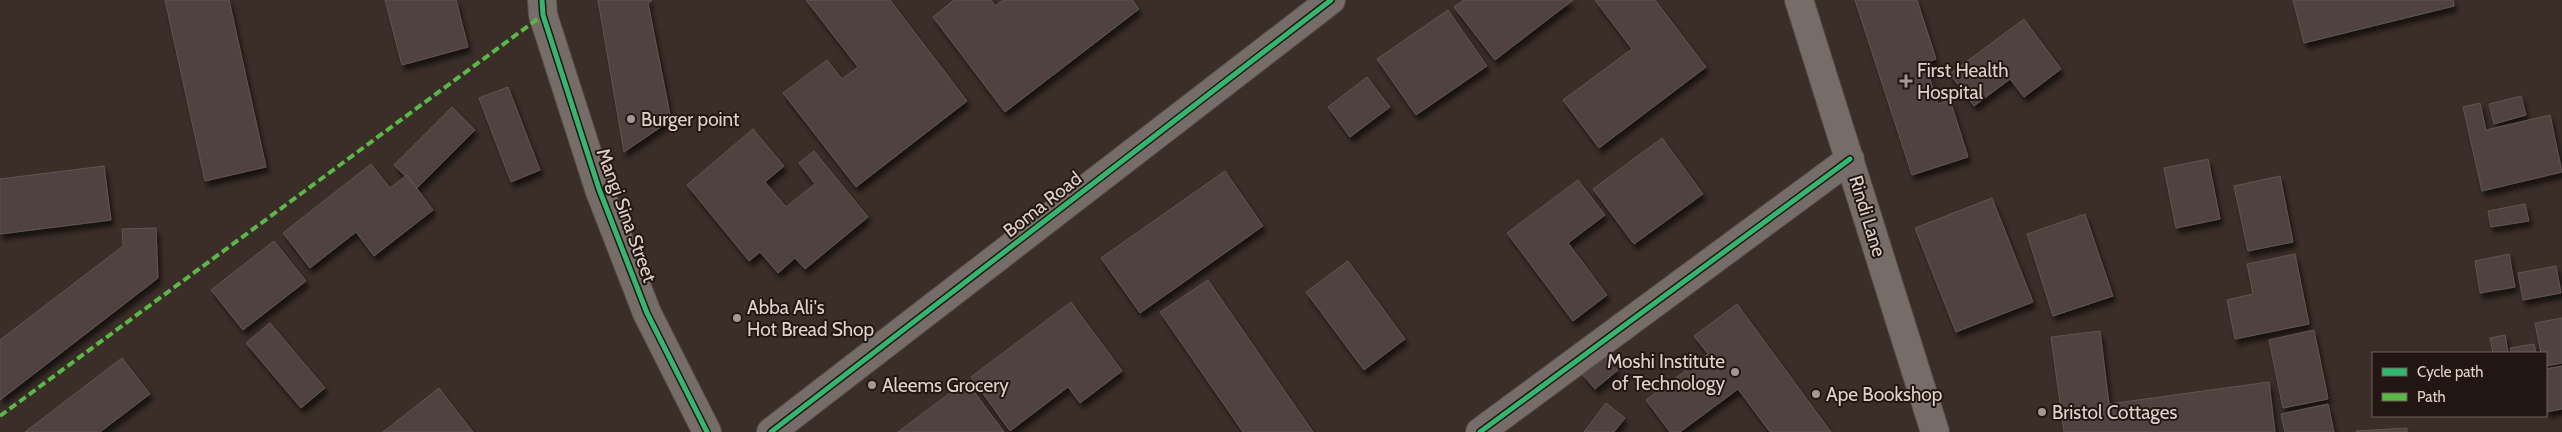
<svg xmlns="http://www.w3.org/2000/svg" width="2562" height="432" font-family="Cabin,sans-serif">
<defs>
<filter id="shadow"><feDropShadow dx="3" dy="5.5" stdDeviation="2.5" flood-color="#0009"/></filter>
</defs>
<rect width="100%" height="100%" fill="#3b2e29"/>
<!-- building -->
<path fill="#4f423f" stroke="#615550" filter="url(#shadow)" d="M165 0H229L266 167 205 181Z
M385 0H456L468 47 402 65Z
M598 0H652L648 3 671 120 624 152Z
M806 0H890L967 101 856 187 783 93 827 60 842 79 858 67Z
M954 0H991L995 6 1003 0H1132L1139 9 1005 112 933 17Z
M1464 0H1573L1495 60 1454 7Z
M1595 0H1655L1706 67 1599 148 1563 100 1632 49Z
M1855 0H1917L1936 59 1925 63 1938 104 1950 100 1968 157 1912 175Z
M2293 0H2453L2454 6 2304 43Z
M1448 10 1487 66 1416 115 1377 59Z
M2024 19 2061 69 2024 97 2010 79 1974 106 1950 74Z
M1367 77 1390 107 1350 137 1328 107Z
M508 87 540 170 511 182 479 98Z
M2521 96 2526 115 2494 124 2489 104Z
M2480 103 2486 130 2550 115 2562 172 2482 191 2463 107Z
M452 107 475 130 417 188 394 165Z
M753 129 784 166 765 182 786 207 815 184 799 163 814 151 868 217 805 269 795 258 778 273 760 252 749 261 687 185Z
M1662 138 1703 194 1634 244 1593 189Z
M2208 159 2220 219 2176 228 2164 168Z
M371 164 390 188 407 175 433 210 374 256 356 232 310 268 283 233Z
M104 166 111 220 0 234V179Z
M1225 171 1263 226 1140 313 1101 258Z
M2280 176 2293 242 2248 251 2234 186Z
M1578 180 1605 215 1568 243 1607 295 1573 321 1507 233Z
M1992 198 2033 302 1956 332 1915 228Z
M2525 204 2529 221 2491 227 2488 211Z
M2085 214 2113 296 2053 316 2027 234Z
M156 228 158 278 0 400V340L123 246 122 229Z
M274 241 306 281 243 330 211 290Z
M2295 254 2309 324 2235 339 2227 300 2253 294 2247 264Z
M2509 254 2515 287 2480 293 2475 261Z
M1348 261 1405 339 1364 370 1306 292Z
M2556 266 2561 293 2523 300 2518 273Z
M1208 280 1313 432H1243L1160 312Z
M1071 302 1122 371 1080 403 1068 387 1010 431 971 377Z
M1737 304 1831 432H1770L1738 389 1680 432H1670L1646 400 1708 354 1694 336Z
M2562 318V363L2546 366V353H2541L2535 323Z
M270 323 325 388 301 408 246 343Z
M2314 330 2328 399 2283 408 2269 340Z
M2100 331 2109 404 2269 382 2275 432H2064L2051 337Z
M2505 335 2508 352 2493 353 2490 338Z
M2534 344 2536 353H2511L2510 348Z
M1605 355 1618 370 1595 389 1582 374Z
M122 358 150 394 100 432H25Z
M2562 366V409L2546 412V369Z
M966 381 1004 432H898Z
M439 388 473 432H383Z
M1606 403 1625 418 1614 432H1584Z
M2328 404 2334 432H2285L2281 414Z
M2407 428V432H2356V431Z"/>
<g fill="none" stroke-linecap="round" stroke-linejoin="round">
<!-- minor casing -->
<g stroke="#574b47" stroke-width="30">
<path id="minor" d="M542 0 543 15 599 189 647 313 707 432
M1799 0 1935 432
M771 432 1331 0
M1480 432 1850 159"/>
</g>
<!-- minor -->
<use href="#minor" stroke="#766c68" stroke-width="28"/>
<!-- quiet -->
<path stroke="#58b947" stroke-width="4" stroke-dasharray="8 4" stroke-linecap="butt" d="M0 416 543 15"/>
<!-- cycleway casing -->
<g stroke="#221612" stroke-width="8">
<path id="cycleway" d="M542 0 543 15 599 189 647 313 707 432
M771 432 1331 0
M1480 432 1850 159"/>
</g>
<!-- cycleway -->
<use href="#cycleway" stroke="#33b770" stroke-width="5"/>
</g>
<!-- markers -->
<g fill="#a79792" stroke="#221612" stroke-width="2">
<path d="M1903.5 73.5h5v5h5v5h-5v5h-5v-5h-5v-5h5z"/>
<circle cx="631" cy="119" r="5"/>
<circle cx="737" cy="318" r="5"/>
<circle cx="1735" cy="372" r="5"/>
<circle cx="872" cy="385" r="5"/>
<circle cx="1816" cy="394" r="5"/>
<circle cx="2042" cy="412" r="5"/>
</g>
<g text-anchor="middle" stroke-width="4" stroke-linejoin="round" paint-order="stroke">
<!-- poi labels -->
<g font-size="19" fill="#e1d0ca" stroke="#221612" text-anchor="start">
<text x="1917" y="77">First Health<tspan x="1917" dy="22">Hospital</tspan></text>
<text x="641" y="126">Burger point</text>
<text x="747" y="314">Abba Ali's<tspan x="747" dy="22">Hot Bread Shop</tspan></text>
<text x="1725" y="368" text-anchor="end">Moshi Institute<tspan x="1725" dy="22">of Technology</tspan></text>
<text x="882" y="392">Aleems Grocery</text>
<text x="1826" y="401">Ape Bookshop</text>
<text x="2052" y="419">Bristol Cottages</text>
</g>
<!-- street labels -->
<g font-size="19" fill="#e1d0ca" stroke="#221612">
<text transform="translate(1042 204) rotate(-38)" y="7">Boma Road</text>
<text transform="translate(627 215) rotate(70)" y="7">Mangi Sina Street</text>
<text transform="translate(1868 216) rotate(73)" y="7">Rindi Lane</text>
</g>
</g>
<!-- legend -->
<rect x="2372" y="352" width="175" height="65" fill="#221612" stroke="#6e605c"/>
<rect x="2382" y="368" width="25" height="8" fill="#33b770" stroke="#6e605c"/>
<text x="2417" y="377" font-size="15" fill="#e1d0ca">Cycle path</text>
<rect x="2382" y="393" width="25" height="8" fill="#58b947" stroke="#6e605c"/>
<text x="2417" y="402" font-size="15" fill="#e1d0ca">Path</text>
</svg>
